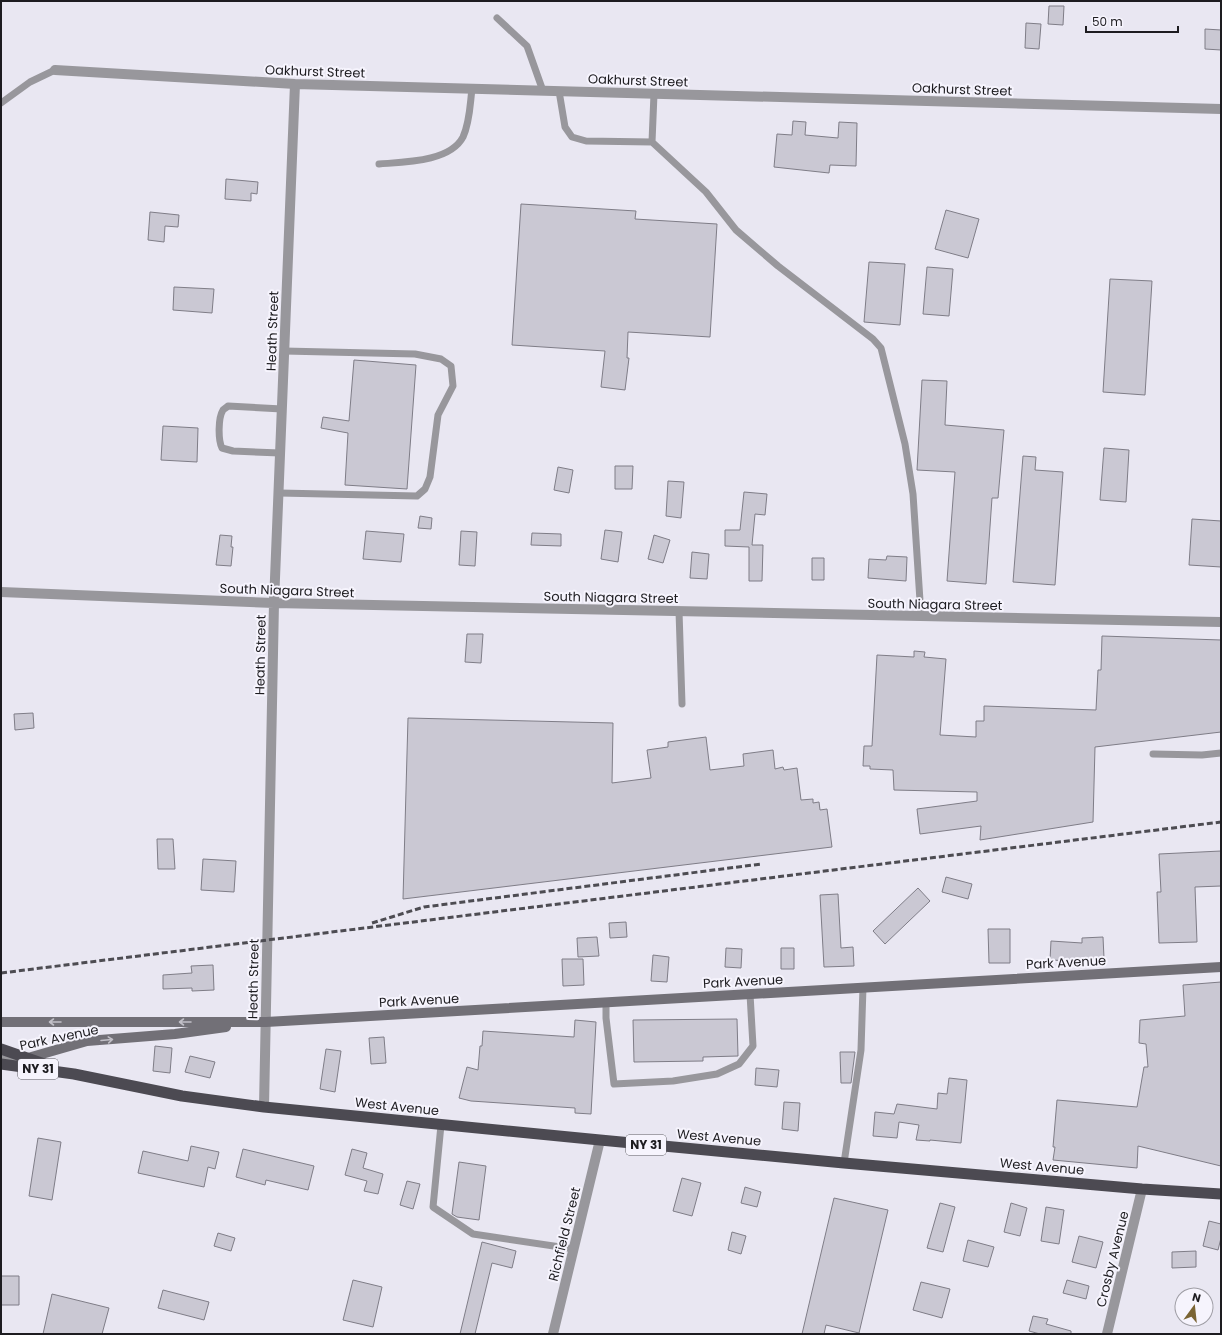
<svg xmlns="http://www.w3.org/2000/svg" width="1222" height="1335" font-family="Poppins,sans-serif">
<rect width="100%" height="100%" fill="#e9e7f2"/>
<!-- building -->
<path fill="#cac8d3" stroke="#7f7d87" d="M1049 6H1064L1063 25 1048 24Z
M1026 23 1041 24 1039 49 1025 48Z
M1205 29 1221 30V50L1205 49Z
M793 121 806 122 805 135 838 138 839 122 857 123 856 166 830 165 829 173 774 167 777 134 792 135Z
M226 179 258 182 257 194 251 193V201L225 199Z
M521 204 636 211 635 219 717 224 710 337 628 332 627 358H629L625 390 601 387 605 351 512 345Z
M946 210 979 219 968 258 935 249Z
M150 212 179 215 178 227 165 226 164 242 148 240Z
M869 262 905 264 900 325 864 322Z
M927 267 953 269 949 316 923 314Z
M1110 279 1152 281 1145 395 1103 392Z
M174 287 214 289 212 313 173 310Z
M354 360 416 365 407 489 345 485 348 433 321 428 323 417 349 421Z
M922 380 947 381 945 425 1004 430 998 498H992L986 584 947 581 955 472 917 470Z
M163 426 198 428 197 462 161 460Z
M1104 448 1129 450 1126 502 1100 500Z
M1023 456 1036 457 1035 470 1063 472 1055 585 1013 582Z
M615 466H633L632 489H615Z
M558 467 573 470 569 493 554 490Z
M668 481 684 482 681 518 666 516Z
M744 492 767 494 765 515 755 514 752 545H763L762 581H749V547L725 546V530H740Z
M420 516 432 518 431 529 418 528Z
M1192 519 1221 521V567L1189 565Z
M605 530 622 532 618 562 601 559Z
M366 531 404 534 401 562 363 559Z
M461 531 477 532 475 566 459 565Z
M532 533 561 534V546L531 545Z
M220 535 232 536 231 547H233L231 566 216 565Z
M654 535 670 540 663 563 648 559Z
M692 552 709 554 707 579 690 578Z
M887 556 907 557 906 581 868 578 869 559 886 560Z
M812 558H824V580H812Z
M467 634H483L481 663 465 662Z
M1102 636 1221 640V732L1095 747 1093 822 980 840 981 826 920 834 917 809 977 801V792L894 790 893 770 870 769V766H863L864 746H872L877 655 914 657V651L925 652 924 657 946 659 940 735 976 737V721H984V706L1096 710 1098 670H1101Z
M33 713 34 728 15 730 14 714Z
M408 718 613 723 612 783 651 778 647 750 668 747V742L706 737 710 770 744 766 743 754 773 750 775 769 783 767 784 770 797 768 801 800 813 799V803L819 802 820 810 827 809 832 847 403 899Z
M157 839H173L175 869H158Z
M1221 851V886L1195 887 1197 942 1159 943 1157 892H1161L1159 854Z
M203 859 236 861 234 892 201 890Z
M946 877 972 884 968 899 942 892Z
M918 888 930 901 885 944 873 931Z
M838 894 841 948 853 947 854 966 824 967 820 895Z
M626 922 627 937 610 938 609 923Z
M988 929H1010V963H989Z
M597 937 599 956 578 957 577 938Z
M1103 937 1104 958 1073 960V961L1050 960 1051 941 1082 943V938Z
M726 948 742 949 741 968 725 967Z
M781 948H794V969H781Z
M653 955 669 957 667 982 651 981Z
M562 959H583L584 985 563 986Z
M213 965 214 990 192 991V988L163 989V975L192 973 191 966Z
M1221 982V1166L1138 1146 1137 1168 1053 1160 1055 1147H1053L1057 1100 1137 1107 1144 1067H1148L1146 1044 1139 1043 1140 1020 1185 1016 1183 985Z
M737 1019 738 1056 703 1057V1061L634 1062 633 1020Z
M575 1020 596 1022 591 1114 575 1113V1108L471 1101 459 1098 467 1067 478 1070 480 1046H482L483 1031 574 1037Z
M384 1037 386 1063 371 1064 369 1038Z
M155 1046 172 1048 170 1073 153 1071Z
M326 1049 341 1051 335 1092 320 1089Z
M840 1052H855L851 1083H841Z
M190 1056 215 1062 210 1078 185 1072Z
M756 1068 779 1070 777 1087 755 1085Z
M949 1078 967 1080 961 1143 930 1140V1141L916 1140 919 1125 899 1122 897 1138 873 1136 875 1112 894 1114 897 1104 937 1109 938 1093 947 1094Z
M784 1102 800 1103 798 1131 782 1129Z
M38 1138 61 1142 52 1200 29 1196Z
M191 1146 219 1152 215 1169 208 1167 204 1187 138 1173 143 1151 188 1161Z
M243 1149 314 1166 308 1190 266 1180 265 1185 236 1177Z
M352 1149 367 1153 363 1168 383 1174 378 1194 364 1191 367 1181 345 1175Z
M459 1162 486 1166 479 1220 457 1217 452 1214Z
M682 1178 701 1183 692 1216 673 1211Z
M407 1181 420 1184 413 1209 400 1205Z
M745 1187 761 1192 757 1207 741 1203Z
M834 1198 888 1210 859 1333 826 1325 824 1334H802Z
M940 1203 955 1207 943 1252 927 1248Z
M1011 1203 1027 1208 1020 1236 1004 1232Z
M1046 1207 1064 1210 1059 1244 1041 1241Z
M1209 1221 1221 1224V1238L1218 1250 1203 1246Z
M732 1232 746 1236 741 1254 728 1250Z
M218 1233 235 1238 231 1251 214 1246Z
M1079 1236 1103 1242 1096 1268 1072 1262Z
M968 1240 994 1247 988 1267 963 1261Z
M482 1242 516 1251 512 1268 492 1263 475 1334H460Z
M1196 1251V1267L1172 1268V1252Z
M1 1276H19V1305H1Z
M353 1280 382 1287 373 1327 343 1320Z
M1067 1280 1089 1286 1086 1299 1063 1293Z
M921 1282 950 1289 942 1318 913 1310Z
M163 1290 209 1302 204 1320 158 1308Z
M52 1294 109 1308 102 1334H43Z
M1033 1316 1048 1319 1046 1324 1071 1331V1334H1040L1029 1331Z"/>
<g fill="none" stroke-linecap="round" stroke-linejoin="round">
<!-- service -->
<path stroke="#98979c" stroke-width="7" d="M497 18 527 46 543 91
M559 91 565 127 572 137 586 141 652 142
M654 94 652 142 706 192 736 230 778 266 873 339 881 348 905 444 913 494 921 616
M1 103 30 82 55 70
M379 164C404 162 450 162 463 137 470 122 470 104 472 89
M280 453 233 451 222 448C218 440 218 418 223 410 224 409 226 408 228 406L282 409
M279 493 417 496 425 489 430 477 438 415 453 386 451 366 441 359 415 354 284 351
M679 611 682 704
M1153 754 1202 755 1221 753
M606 1002V1018L614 1084 673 1081 717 1074 739 1064 753 1046 750 994
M441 1125 433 1207 473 1234 574 1249
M844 1163 861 1050 863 987"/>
<!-- minor -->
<path stroke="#98979c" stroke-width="10" d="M55 70 295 84 1221 109
M1 592 274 603 1221 622
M264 1107 274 603 295 84
M553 1334 600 1140
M1107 1334 1142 1189"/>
<!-- tertiary -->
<path stroke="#98979c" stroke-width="10" d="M1 1060 27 1059"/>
<!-- secondary -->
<path stroke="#727077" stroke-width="10" d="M1 1022H266L1221 967
M28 1058 87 1041 175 1034 226 1027"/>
<!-- trunk -->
<path stroke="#4c4a52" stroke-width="11" d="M1 1049 47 1065
M1 1064 74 1074 182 1096 264 1107 600 1140 844 1163 1142 1189 1221 1194"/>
<!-- rail -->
<path stroke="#4d4c52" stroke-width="3" stroke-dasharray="6 3" stroke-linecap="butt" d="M372 923 424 907 761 864
M1 973 1221 822"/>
</g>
<!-- one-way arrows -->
<defs><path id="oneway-shaft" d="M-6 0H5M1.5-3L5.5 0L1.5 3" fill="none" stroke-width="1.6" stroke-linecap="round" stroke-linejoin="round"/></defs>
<g stroke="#c1bfc7">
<use href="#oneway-shaft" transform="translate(55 1022) rotate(180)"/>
<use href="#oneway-shaft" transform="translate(185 1022) rotate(180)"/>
<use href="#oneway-shaft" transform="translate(107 1040) rotate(-5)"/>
</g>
<g text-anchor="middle" stroke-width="4" stroke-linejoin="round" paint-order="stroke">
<!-- shield labels -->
<g fill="#f6f4fd" stroke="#5e5d62" stroke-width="1">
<rect x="18" y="1059" width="40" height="20" rx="3"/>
<rect x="626" y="1135" width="40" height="20" rx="3"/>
</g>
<g font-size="12" font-weight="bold" fill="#1d1c20">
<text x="38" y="1073">NY 31</text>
<text x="646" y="1149">NY 31</text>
</g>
<!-- street labels -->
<g font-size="13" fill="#1d1c20" stroke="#f6f4fd">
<text transform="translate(315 71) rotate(2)" y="5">Oakhurst Street</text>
<text transform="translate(638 80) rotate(2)" y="5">Oakhurst Street</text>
<text transform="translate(962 89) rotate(2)" y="5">Oakhurst Street</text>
<text transform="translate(272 331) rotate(-88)" y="5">Heath Street</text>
<text transform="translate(287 590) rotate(2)" y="5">South Niagara Street</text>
<text transform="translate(611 597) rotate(1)" y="5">South Niagara Street</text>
<text transform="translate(935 604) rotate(1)" y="5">South Niagara Street</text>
<text transform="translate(260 655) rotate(-89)" y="5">Heath Street</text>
<text transform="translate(1066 962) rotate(-3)" y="5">Park Avenue</text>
<text transform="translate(253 979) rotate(-89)" y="5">Heath Street</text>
<text transform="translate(743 981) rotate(-3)" y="5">Park Avenue</text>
<text transform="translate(419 1000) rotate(-3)" y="5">Park Avenue</text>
<text transform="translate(59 1037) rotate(-12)" y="5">Park Avenue</text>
<text transform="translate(397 1106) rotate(6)" y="5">West Avenue</text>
<text transform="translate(719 1137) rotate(5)" y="5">West Avenue</text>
<text transform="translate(1042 1166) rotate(5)" y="5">West Avenue</text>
<text transform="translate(564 1234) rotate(-76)" y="5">Richfield Street</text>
<text transform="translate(1112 1259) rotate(-76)" y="5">Crosby Avenue</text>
</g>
</g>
<!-- border -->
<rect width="1222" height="1335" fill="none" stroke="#1d1c20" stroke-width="4"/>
<!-- north arrow -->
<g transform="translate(1194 1307) rotate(15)"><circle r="19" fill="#f6f4fd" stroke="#9f9ea5"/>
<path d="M0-3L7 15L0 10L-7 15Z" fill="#7a6434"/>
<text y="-6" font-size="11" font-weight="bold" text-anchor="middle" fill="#1d1c20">N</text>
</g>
<!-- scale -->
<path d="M1086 26v6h92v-6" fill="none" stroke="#1d1c20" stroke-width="2"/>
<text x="1092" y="26" font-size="12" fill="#1d1c20" stroke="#f6f4fd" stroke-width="3" paint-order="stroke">50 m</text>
</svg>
